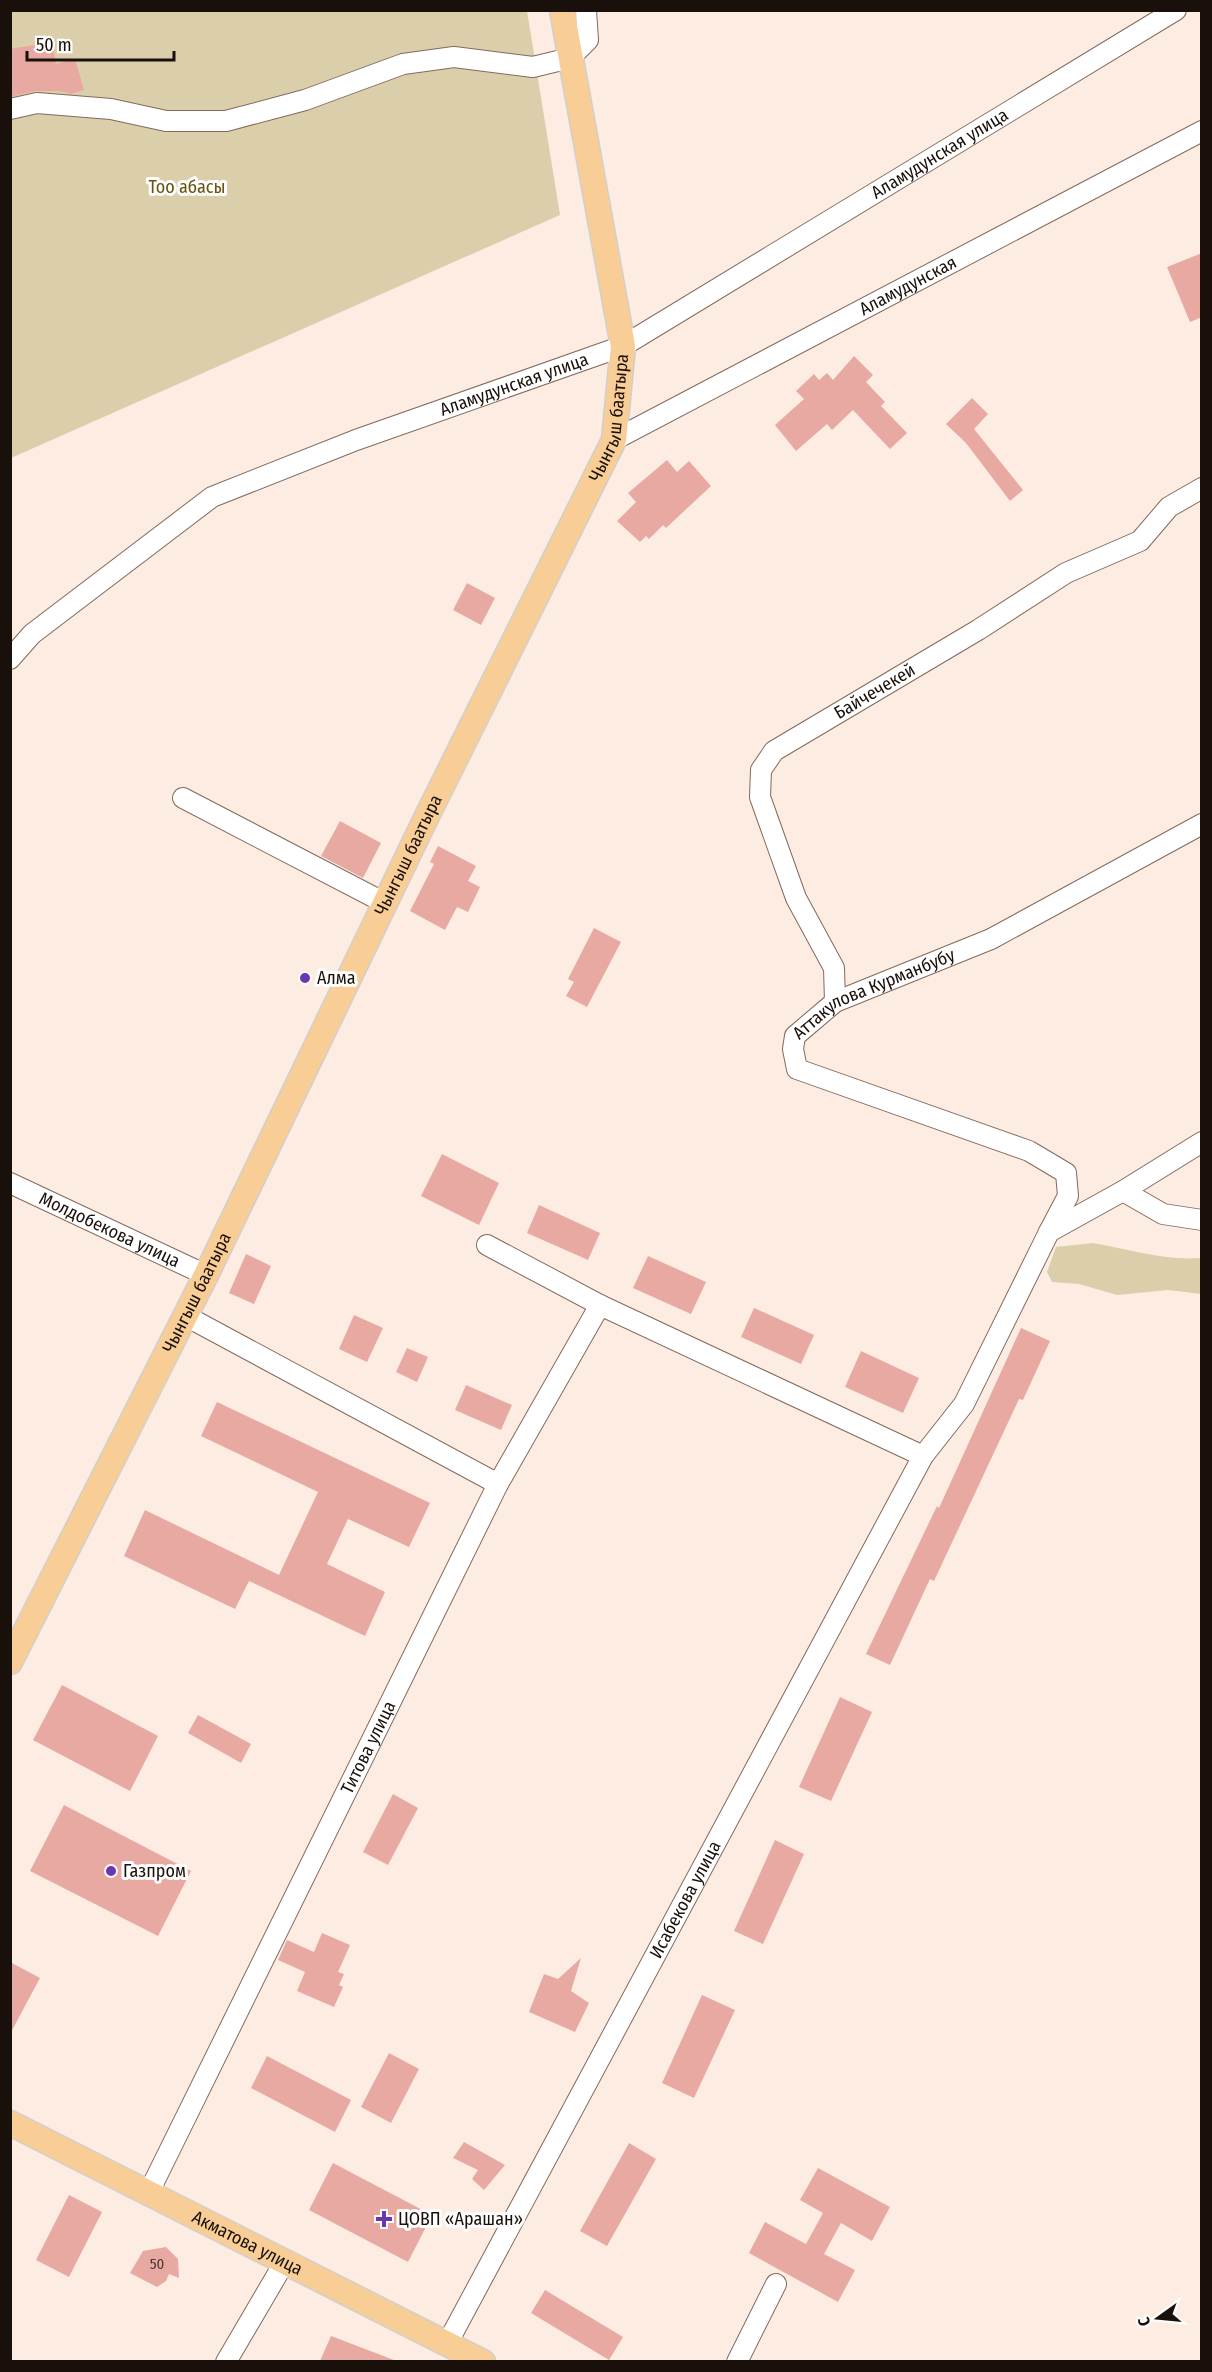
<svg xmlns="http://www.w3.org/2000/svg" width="1212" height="2372" font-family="'Fira Sans Condensed',sans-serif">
<rect width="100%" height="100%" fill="#fdece2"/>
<!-- green -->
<path fill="#dacfaa" d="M11 11H527L560 215 11 458Z
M1093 1243C1129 1249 1164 1261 1201 1258V1294L1168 1290 1117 1295 1079 1284 1052 1282 1047 1272 1056 1247Z"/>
<!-- building -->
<path fill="#e8a9a2" d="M52 42 56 64 75 59 84 90 71 94 59 91H35L10 97V49Z
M1202 253V317L1190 322 1167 267Z
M854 356 873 375 866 382 885 402 881 406 907 433 890 449 853 410 832 430 827 424 796 451 775 425 804 399 796 391 814 374 819 380 827 373 833 380Z
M972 398 988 414 974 429 1023 490 1010 501 966 443 946 424Z
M667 460 677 472 689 461 711 486 666 528 663 525 649 539 646 536 640 542 617 521 636 502 628 493Z
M467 583 495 598 481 625 453 610Z
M340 821 381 843 363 878 321 856Z
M438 846 476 866 468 881 480 887 468 912 457 907 445 930 410 911 434 864 430 862Z
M594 928 621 942 587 1007 566 996 574 982 568 979Z
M442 1154 499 1183 479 1225 421 1196Z
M539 1205 600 1233 588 1260 527 1233Z
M246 1254 271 1266 254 1304 229 1293Z
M648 1256 706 1282 691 1314 633 1288Z
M754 1308 814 1335 801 1364 741 1337Z
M354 1315 383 1328 367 1362 339 1349Z
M1021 1328 1050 1341 1023 1400 1019 1399 934 1581 930 1579 890 1665 866 1654 937 1506 939 1508Z
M407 1348 428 1357 417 1382 396 1372Z
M861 1351 919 1378 903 1413 845 1387Z
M466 1385 512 1405 501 1430 455 1410Z
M217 1402 430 1503 409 1547 348 1519 327 1564 385 1592 365 1636 249 1581 235 1609 124 1556 145 1510 279 1575 318 1492 201 1436Z
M62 1685 158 1736 130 1791 33 1740Z
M840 1697 872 1712 831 1801 799 1787Z
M198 1715 251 1744 241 1763 188 1733Z
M393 1794 418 1808 388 1865 363 1852Z
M64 1805 191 1871 158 1936 30 1871Z
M775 1840 804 1854 763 1944 734 1931Z
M322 1933 350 1945 338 1972 344 1974 339 1985 343 1987 334 2007 297 1991 305 1972 278 1960 287 1940 314 1952Z
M581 1958 571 1991 589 2003 575 2032 529 2012 544 1974 558 1979Z
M10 1962 40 1978 10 2034Z
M702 1995 735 2010 694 2098 662 2083Z
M389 2053 419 2069 391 2123 361 2107Z
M267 2056 351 2100 335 2132 251 2088Z
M464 2142 505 2165 484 2190 472 2179 478 2170 453 2158Z
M629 2143 656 2159 607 2246 580 2231Z
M333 2163 432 2215 408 2262 309 2210Z
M818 2168 890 2207 872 2241 841 2223 824 2254 855 2270 838 2302 749 2253 765 2222 806 2244 823 2213 800 2200Z
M69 2195 102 2212 69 2277 36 2260Z
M166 2247 178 2259 179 2278 169 2274 166 2281 157 2287 130 2273 143 2251Z
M545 2290 623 2337 609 2360 531 2313Z
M331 2336 394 2360V2361H320Z"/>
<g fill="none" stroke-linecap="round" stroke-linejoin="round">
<!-- minor casing -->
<g stroke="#836a5c" stroke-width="22">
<g id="minor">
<path d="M10 109 37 103 111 109 166 121H226L305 100 403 64 454 57 533 67 570 58 588 40 586 10"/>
<path id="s1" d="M614 440 1202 131"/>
<path id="s2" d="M10 659 32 634 212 497 356 440 623 346 1176 10"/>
<path d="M183 798 385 903"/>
<path id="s3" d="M835 1002 834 968 796 898 760 797 761 770 774 751 978 630 1066 573 1140 541 1169 507 1202 488"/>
<path id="s4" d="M10 1183 206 1275"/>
<path d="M1123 1191 1202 1142"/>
<path id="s5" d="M1049 1232 1068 1196 1066 1173 1029 1151 797 1069 793 1049 795 1036 835 1002 991 939 1202 824"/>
<path d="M487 1245 600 1305 923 1456"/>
<path d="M184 1315 498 1484"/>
<path id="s6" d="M148 2194 498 1484 600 1305"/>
<path id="s7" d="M448 2342 923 1456 964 1404 1049 1232 1123 1191 1163 1214 1202 1220"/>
<path d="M226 2362 284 2263"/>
<path d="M737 2362 776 2284"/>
</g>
</g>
<!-- major casing -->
<g stroke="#d1cfce" stroke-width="27">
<g id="major">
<path id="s8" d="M10 1662 206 1275 427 816 614 440 623 346 562 10"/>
<path id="s9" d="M10 2123 483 2362"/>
</g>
</g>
<!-- minor -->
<use href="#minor" stroke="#fff" stroke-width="20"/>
<!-- major -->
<use href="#major" stroke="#f8ce96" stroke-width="24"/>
</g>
<!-- markers -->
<g fill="#6937ae" stroke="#fdfdfd" stroke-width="2">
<circle cx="305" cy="978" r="6"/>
<circle cx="111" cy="1871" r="6"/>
<path d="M381 2210h6v6h6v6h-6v6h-6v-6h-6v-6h6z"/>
</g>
<g text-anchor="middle" stroke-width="6" stroke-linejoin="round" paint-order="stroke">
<!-- number labels -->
<g font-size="15" fill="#4e3631">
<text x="157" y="2269">50</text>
</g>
<!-- street labels -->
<g font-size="18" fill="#1a100b" stroke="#fdfdfd">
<text dy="6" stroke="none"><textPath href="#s2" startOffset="1068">Аламудунская улица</textPath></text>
<text dy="6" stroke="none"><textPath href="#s1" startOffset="332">Аламудунская</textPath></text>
<text dy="6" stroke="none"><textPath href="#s2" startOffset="582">Аламудунская улица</textPath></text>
<text dy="6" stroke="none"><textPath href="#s8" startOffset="1384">Чынгыш баатыра</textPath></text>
<text dy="6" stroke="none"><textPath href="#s3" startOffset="388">Байчечекей</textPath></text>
<text dy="6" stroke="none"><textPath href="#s8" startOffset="900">Чынгыш баатыра</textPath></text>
<text dy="6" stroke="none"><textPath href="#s5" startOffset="477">Аттакулова Курманбубу</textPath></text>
<text dy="6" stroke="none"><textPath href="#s4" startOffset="110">Молдобекова улица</textPath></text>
<text dy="6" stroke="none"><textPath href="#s8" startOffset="414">Чынгыш баатыра</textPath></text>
<text dy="6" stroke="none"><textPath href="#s6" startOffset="498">Титова улица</textPath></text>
<text dy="6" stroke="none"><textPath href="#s7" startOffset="502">Исабекова улица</textPath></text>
<text dy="6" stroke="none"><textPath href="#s9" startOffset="266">Акматова улица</textPath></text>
</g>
<!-- park labels -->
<g font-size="18" fill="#665512" stroke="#fdfdfd">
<text x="187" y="193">Тоо абасы</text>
</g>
<!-- poi labels -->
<g font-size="18" fill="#1a100b" stroke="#fdfdfd" text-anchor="start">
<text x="317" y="984">Алма</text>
<text x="123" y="1877">Газпром</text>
<text x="398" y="2225">ЦОВП «Арашан»</text>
</g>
</g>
<!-- border -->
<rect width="1212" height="2372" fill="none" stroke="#1a100b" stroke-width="24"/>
<!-- north arrow -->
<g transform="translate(1158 2318) rotate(255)" stroke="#fdfdfd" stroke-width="4.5" paint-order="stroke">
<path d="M0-4.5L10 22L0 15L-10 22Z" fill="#1a100b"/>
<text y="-9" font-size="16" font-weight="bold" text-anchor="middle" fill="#1a100b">С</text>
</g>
<!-- scale -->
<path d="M27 51v9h147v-9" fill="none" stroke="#1a100b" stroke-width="3"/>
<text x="36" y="51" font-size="18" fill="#1a100b" stroke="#fdfdfd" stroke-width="4.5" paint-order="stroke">50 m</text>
</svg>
